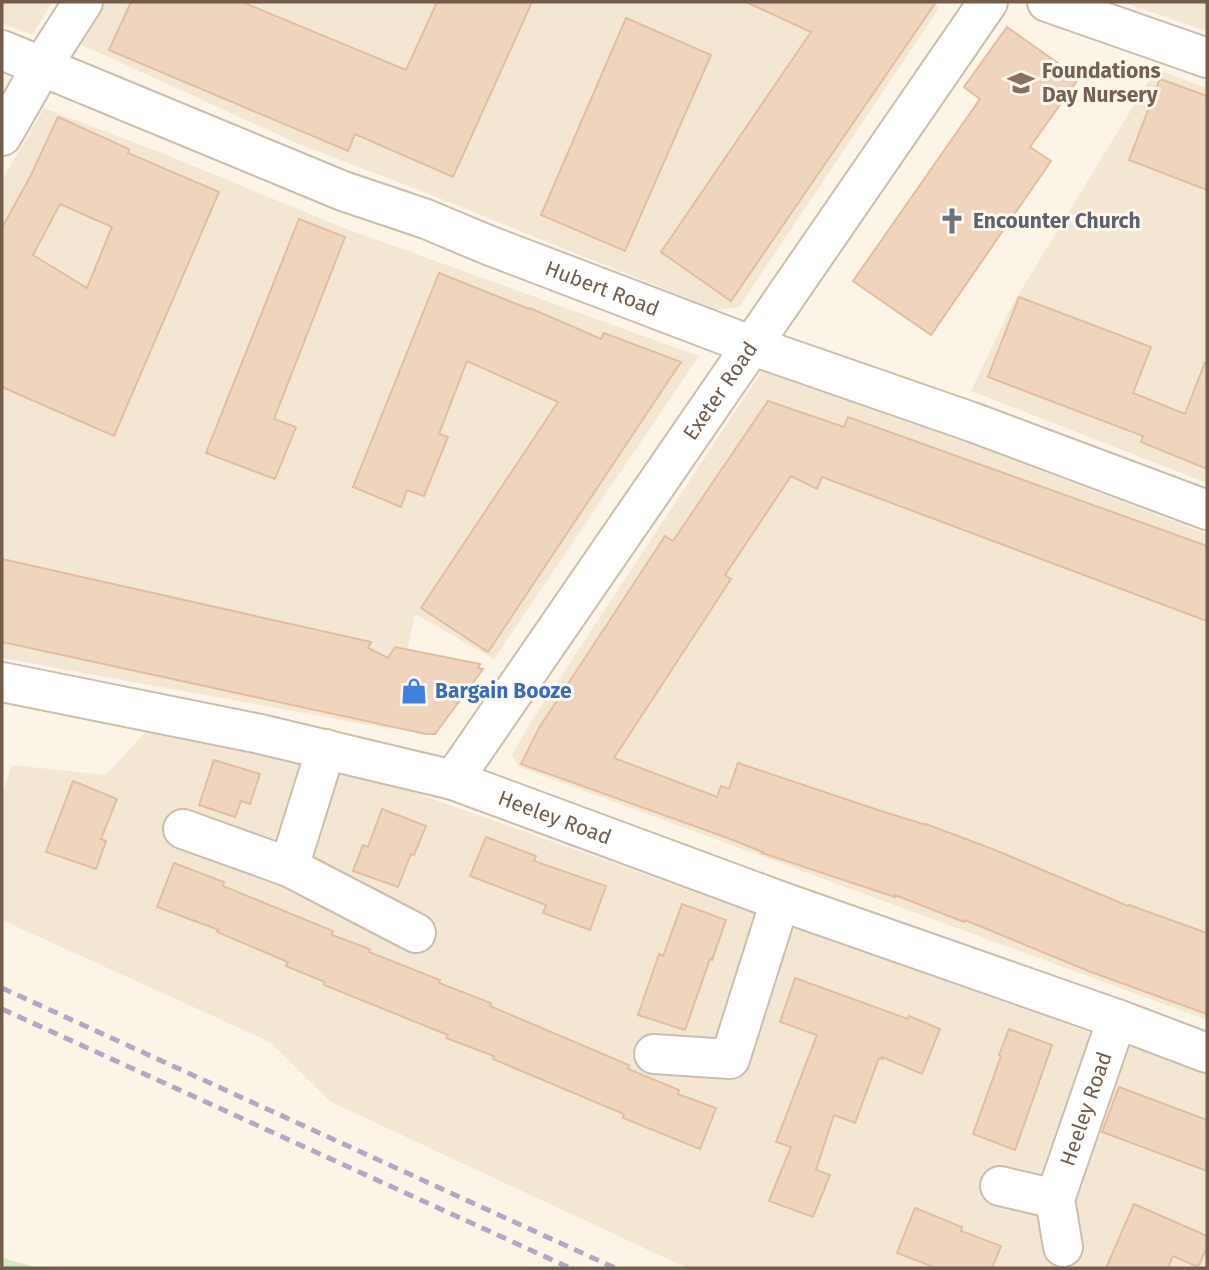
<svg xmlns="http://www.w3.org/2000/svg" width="1209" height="1270" font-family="'Fira Sans',sans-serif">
<rect width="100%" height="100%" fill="#fcf4e6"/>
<!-- residential -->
<path fill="#f3e7d4" d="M2 2H52L32 35 2 23Z
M104 2H934L939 8 739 307 716 310 414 188 301 145 80 44Z
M1121 2H1207V31Z
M1156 69 1207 88V483L971 391 1012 305Z
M44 108 167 155 344 228 699 356 494 659 415 614 391 729 2 658V180Z
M765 366 1207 534V1020L519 767 512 755 527 728Z
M151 726 416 793 1207 1074V1268H687L331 1102 270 1042 2 920V793L12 765 106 775Z"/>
<!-- green -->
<path fill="#d1e9c5" d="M2 1258 39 1268H2Z"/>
<!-- building -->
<path fill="#f0d5be" stroke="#e2bd9f" stroke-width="2" fill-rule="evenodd" d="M131 2H242L406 70 437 2H532L453 177 355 134 348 151 109 50Z
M746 2H936L731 301 661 252 811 32Z
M626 18 711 55 625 251 541 215Z
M1007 27 1079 78 1030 147 1051 161 931 335 853 281 980 99 964 87Z
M1160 79 1207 96V190L1129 160Z
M58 117 129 149 128 153 219 192 114 436 2 387V228L31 175ZM60 204 112 227 87 288 33 255Z
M299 219 345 237 274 419 296 427 275 479 206 453Z
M439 273 529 309 530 308 601 339 604 333 681 362 488 652 421 608 558 402 467 361 439 434 448 437 424 496 407 490 401 507 353 487Z
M1019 297 1151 347 1133 393 1185 414 1205 362H1207V469L1141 442 1143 436 988 377Z
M768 401 844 427 848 417 1207 546V621L822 477 817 489 791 476 725 575 731 579 614 758 717 797 721 786 729 789 738 763 881 811 926 825V824L995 850 1128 906 1129 905 1207 933V1014L1091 972 965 920 964 922 895 895V897L762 853 763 852 725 837 521 764 539 728 665 536 673 541Z
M2 559 371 642 368 648 388 658 395 647 480 664 478 668 483 669 435 734H426L2 642Z
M214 760 260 774 250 804 241 801 235 817 199 805Z
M73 781 117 799 101 839 106 841 96 869 46 852Z
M382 809 426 826 414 855 411 854 398 887 353 871 363 845 368 847Z
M486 837 536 856 534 861 606 886 590 930 543 913 546 905 470 876Z
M174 863 224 882 223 886 333 931 332 935 370 949 369 952 440 980 439 983 491 1003 490 1006 629 1065 628 1069 679 1090 678 1094 716 1108 700 1149 623 1118 624 1114 493 1059 494 1056 446 1038 448 1035 324 985 325 982 286 966 288 962 217 932 219 930 157 907Z
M682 904 726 920 712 960 710 959 685 1030 638 1015 659 954 663 956Z
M795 978 908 1019 909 1016 940 1029 922 1074 882 1057V1059L879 1058 855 1123 834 1115 816 1170 830 1175 813 1217 769 1201 791 1147 776 1142 817 1035 780 1022Z
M1009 1029 1052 1045 1015 1150 973 1134 1001 1056 999 1055Z
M1119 1087 1207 1120V1171L1102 1132Z
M1134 1204 1207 1236V1247L1198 1267 1173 1256 1168 1268H1106Z
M915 1208 962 1227 961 1231 1001 1246 992 1268H936L897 1253Z"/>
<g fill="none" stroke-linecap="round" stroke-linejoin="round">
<!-- minor casing -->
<g stroke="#cdbdac" stroke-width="42">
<g id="minor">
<path d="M1047 2 1207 58"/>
<path id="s1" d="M2 50 343 191 426 219 488 245 753 346 972 422 1207 510"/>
<path d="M2 136 42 66 83 2"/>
<path id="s2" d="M2 682 260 734 453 780 780 901 1117 1019 1207 1053"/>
<path id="s3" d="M453 780 988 2"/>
<path d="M183 829 289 867 326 749"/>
<path d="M289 867 416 933"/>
<path d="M654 1054 730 1059 780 901"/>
<path d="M1000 1186 1055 1199"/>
<path id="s4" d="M1063 1247 1055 1199 1117 1019"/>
</g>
</g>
<!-- minor -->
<use href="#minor" stroke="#fff" stroke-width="38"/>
<!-- rail -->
<path stroke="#b8a4c5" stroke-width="5" stroke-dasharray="10 7" stroke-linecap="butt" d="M2 988 615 1268
M2 1009 570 1268"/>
</g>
<!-- icons -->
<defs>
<g id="school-bare" transform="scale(2.1)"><path d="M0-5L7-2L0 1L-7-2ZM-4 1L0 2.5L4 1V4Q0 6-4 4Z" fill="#8d6e63" stroke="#fef8ec" stroke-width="2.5" paint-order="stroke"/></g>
<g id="church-bare" transform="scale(2.1)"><path d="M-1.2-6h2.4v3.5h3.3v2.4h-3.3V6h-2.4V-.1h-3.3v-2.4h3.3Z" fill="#6b7280" stroke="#fef8ec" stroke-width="2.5" paint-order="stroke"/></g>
<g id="shop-bare" transform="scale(2.1)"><path d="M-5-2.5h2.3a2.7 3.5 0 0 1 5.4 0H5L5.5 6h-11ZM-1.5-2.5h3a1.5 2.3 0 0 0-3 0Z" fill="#3f7fe0" stroke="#fef8ec" stroke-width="2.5" paint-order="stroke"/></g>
</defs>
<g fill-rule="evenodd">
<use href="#school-bare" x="1021" y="83"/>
<use href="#church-bare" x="952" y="221"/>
<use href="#shop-bare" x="414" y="691"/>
</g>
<g text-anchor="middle" stroke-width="6" stroke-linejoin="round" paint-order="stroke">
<!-- education labels -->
<g font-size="21" font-weight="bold" fill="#785e54" stroke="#fef8ec" text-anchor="start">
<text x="1042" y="78">Foundations<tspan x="1042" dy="24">Day Nursery</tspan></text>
</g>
<!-- worship labels -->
<g font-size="21" font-weight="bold" fill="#5b616d" stroke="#fef8ec" text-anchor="start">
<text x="973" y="228">Encounter Church</text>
</g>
<!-- street labels -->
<g font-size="21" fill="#745c4b" stroke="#fef8ec">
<text dy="7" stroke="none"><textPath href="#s1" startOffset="646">Hubert Road</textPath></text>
<text dy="7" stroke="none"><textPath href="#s3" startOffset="472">Exeter Road</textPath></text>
<text dy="7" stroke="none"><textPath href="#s2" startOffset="570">Heeley Road</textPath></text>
<text dy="7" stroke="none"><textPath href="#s4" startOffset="144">Heeley Road</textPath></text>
</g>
<!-- shop labels -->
<g font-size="21" font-weight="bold" fill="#366cbe" stroke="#fef8ec" text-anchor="start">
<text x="435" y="698">Bargain Booze</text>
</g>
</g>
<!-- border -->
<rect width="1209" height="1270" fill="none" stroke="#745c4b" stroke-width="7"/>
</svg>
